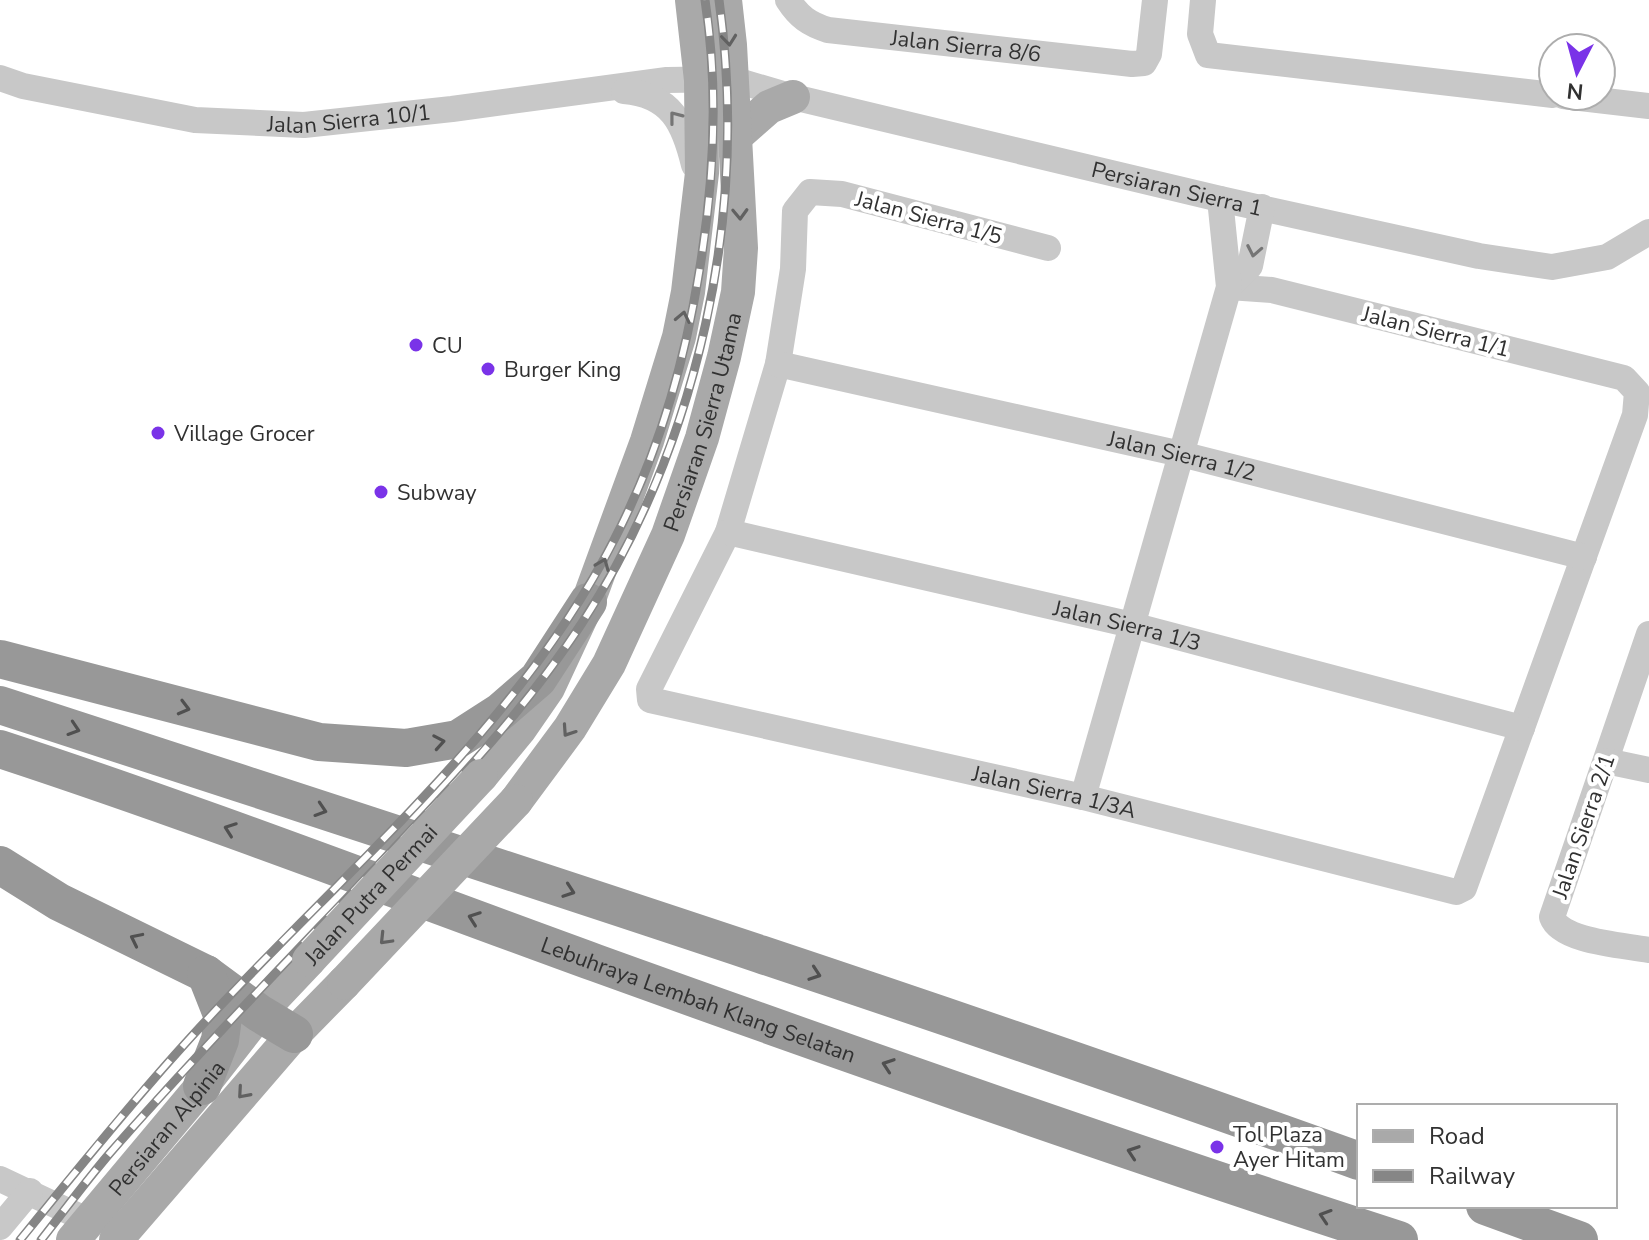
<svg xmlns="http://www.w3.org/2000/svg" width="1649" height="1240" font-family="'Nunito Sans',sans-serif">
<rect width="100%" height="100%" fill="#fff"/>
<g fill="none" stroke-linecap="round" stroke-linejoin="round">
<!-- minor -->
<g stroke="#c8c8c8" stroke-width="26">
<path id="s1" d="M788 0C799 17 809 24 828 30L1132 64 1144 63 1149 54 1155 0"/>
<path d="M1203 0 1200 34 1208 55 1553 95"/>
<path id="s2" d="M0 78 23 86 195 120 304 125 452 109 667 80 732 79 793 97 1220 199 1479 256 1552 267 1607 257 1649 232"/>
<path d="M624 91C671 95 684 123 694 165"/>
<path d="M1563 96 1649 106"/>
<path id="s3" d="M1048 248 842 194 810 192 795 211 793 269 778 364 728 532 649 689 650 700 1083 797 1456 892 1464 888 1635 415 1637 392 1624 378 1272 290 1229 287"/>
<path d="M1229 287 1250 266 1262 207"/>
<path id="s4" d="M778 364 1181 454 1584 557"/>
<path id="s5" d="M728 532 1132 625 1522 728"/>
<path d="M1649 634 1552 917C1561 942 1624 945 1649 950"/>
<path d="M1606 761 1649 770"/>
<path d="M1083 797 1229 287 1220 199"/>
<path d="M0 1179 89 1221"/>
<path d="M0 1227 30 1191"/>
</g>
<!-- major -->
<g stroke="#a9a9a9" stroke-width="34">
<path d="M736 136 769 107 793 97"/>
<path d="M481 776 519 730 548 688 588 602 647 441 679 337 688 292 702 173 701 80 692 0"/>
<path id="s6" d="M516 801 570 728 609 664 668 535 702 438 724 357 738 292 741 248 730 45 725 0"/>
<path id="s7" d="M73 1240 202 1086 259 1013 309 960"/>
<path d="M116 1240 294 1034 344 983"/>
</g>
<!-- highway -->
<g stroke="#989898" stroke-width="38">
<path d="M0 659 319 742 406 748 458 739 500 712 538 679 588 602"/>
<path d="M0 705C454 853 909 999 1359 1161"/>
<path id="s8" d="M0 749C201 815 398 891 596 963 862 1059 1130 1153 1399 1240"/>
<path d="M0 865 59 902 206 974 259 1013 294 1034"/>
<path d="M202 1086 220 1040 223 1017 206 974"/>
<path d="M1485 1206 1579 1240"/>
</g>
<!-- rail casing -->
<g stroke="#868686" stroke-width="9">
<path id="rail" d="M20 1240C73 1175 126 1109 182 1047 327 885 514 736 614 540 657 457 684 366 699 273 714 183 719 91 705 0
M41 1240C64 1211 86 1181 110 1153 186 1066 267 982 347 898 429 811 516 724 582 623 699 443 749 213 719 0"/>
</g>
<!-- rail -->
<use href="#rail" stroke="#fff" stroke-width="6" stroke-dasharray="18" stroke-linecap="butt"/>
<!-- major-bridge -->
<g stroke="#a9a9a9" stroke-width="34">
<path id="s9" d="M309 960 481 776"/>
<path d="M344 983 516 801"/>
</g>
</g>
<!-- one-way arrows -->
<defs><path id="oneway-chevron" d="M-2-3.5L2.5 0L-2 3.5" fill="none" stroke-width="1.6" stroke-linecap="round" stroke-linejoin="round" transform="scale(2)"/></defs>
<g stroke="#616161">
<use href="#oneway-chevron" transform="translate(729 40) rotate(84)"/>
<use href="#oneway-chevron" transform="translate(740 214) rotate(88)"/>
<use href="#oneway-chevron" transform="translate(683 317) rotate(-78)"/>
<use href="#oneway-chevron" transform="translate(603 564) rotate(-68)"/>
<use href="#oneway-chevron" transform="translate(568 731) rotate(124)"/>
<use href="#oneway-chevron" transform="translate(385 939) rotate(134)"/>
<use href="#oneway-chevron" transform="translate(243 1093) rotate(131)"/>
</g>
<g stroke="#757575">
<use href="#oneway-chevron" transform="translate(675 117) rotate(-128)"/>
<use href="#oneway-chevron" transform="translate(1254 251) rotate(101)"/>
</g>
<g stroke="#505050">
<use href="#oneway-chevron" transform="translate(184 708) rotate(15)"/>
<use href="#oneway-chevron" transform="translate(74 729) rotate(18)"/>
<use href="#oneway-chevron" transform="translate(439 742) rotate(-10)"/>
<use href="#oneway-chevron" transform="translate(321 810) rotate(18)"/>
<use href="#oneway-chevron" transform="translate(230 829) rotate(-160)"/>
<use href="#oneway-chevron" transform="translate(569 891) rotate(19)"/>
<use href="#oneway-chevron" transform="translate(474 918) rotate(-160)"/>
<use href="#oneway-chevron" transform="translate(136 939) rotate(-154)"/>
<use href="#oneway-chevron" transform="translate(815 974) rotate(19)"/>
<use href="#oneway-chevron" transform="translate(888 1065) rotate(-161)"/>
<use href="#oneway-chevron" transform="translate(1133 1152) rotate(-161)"/>
<use href="#oneway-chevron" transform="translate(1325 1216) rotate(-162)"/>
</g>
<!-- markers -->
<g fill="#7a33e8" stroke="#fff" stroke-width="3">
<circle cx="416" cy="345" r="8"/>
<circle cx="488" cy="369" r="8"/>
<circle cx="158" cy="433" r="8"/>
<circle cx="381" cy="492" r="8"/>
<circle cx="1217" cy="1147" r="8"/>
</g>
<g text-anchor="middle" stroke-width="8" stroke-linejoin="round" paint-order="stroke">
<!-- street labels -->
<g font-size="22" fill="#313131" stroke="#fff">
<text dy="8" stroke="none"><textPath href="#s1" startOffset="190">Jalan Sierra 8/6</textPath></text>
<text dy="8" stroke="none"><textPath href="#s2" startOffset="354">Jalan Sierra 10/1</textPath></text>
<text dy="8" stroke="none"><textPath href="#s2" startOffset="1198">Persiaran Sierra 1</textPath></text>
<text transform="translate(929 217) rotate(15)" y="8">Jalan Sierra 1/5</text>
<text transform="translate(1436 331) rotate(14)" y="8">Jalan Sierra 1/1</text>
<text dy="8" stroke="none"><textPath href="#s6" startOffset="426">Persiaran Sierra Utama</textPath></text>
<text dy="8" stroke="none"><textPath href="#s4" startOffset="414">Jalan Sierra 1/2</textPath></text>
<text dy="8" stroke="none"><textPath href="#s5" startOffset="410">Jalan Sierra 1/3</textPath></text>
<text dy="8" stroke="none"><textPath href="#s3" startOffset="1200">Jalan Sierra 1/3A</textPath></text>
<text transform="translate(1583 826) rotate(-71)" y="8">Jalan Sierra 2/1</text>
<text dy="8" stroke="none"><textPath href="#s9" startOffset="90">Jalan Putra Permai</textPath></text>
<text dy="8" stroke="none"><textPath href="#s8" startOffset="742">Lebuhraya Lembah Klang Selatan</textPath></text>
<text dy="8" stroke="none"><textPath href="#s7" startOffset="146">Persiaran Alpinia</textPath></text>
</g>
<!-- poi labels -->
<g font-size="22" fill="#313131" stroke="#fff" text-anchor="start">
<text x="432" y="353">CU</text>
<text x="504" y="377">Burger King</text>
<text x="174" y="441">Village Grocer</text>
<text x="397" y="500">Subway</text>
<text x="1233" y="1142">Tol Plaza<tspan x="1233" dy="25">Ayer Hitam</tspan></text>
</g>
</g>
<!-- legend -->
<rect x="1357" y="1104" width="260" height="104" fill="#ffffff" stroke="#adadad" stroke-width="2"/>
<rect x="1373" y="1130" width="40" height="12" fill="#a9a9a9" stroke="#adadad" stroke-width="2"/>
<text x="1429" y="1144" font-size="24" fill="#313131">Road</text>
<rect x="1373" y="1170" width="40" height="12" fill="#868686" stroke="#adadad" stroke-width="2"/>
<text x="1429" y="1184" font-size="24" fill="#313131">Railway</text>
<!-- north arrow -->
<g transform="translate(1577 72) rotate(186)"><circle r="38" fill="#ffffff" stroke="#adadad" stroke-width="2"/>
<path d="M0-6L14 30L0 20L-14 30Z" fill="#7a33e8"/>
<text y="-12" font-size="22" font-weight="bold" text-anchor="middle" fill="#313131">N</text>
</g>
</svg>
